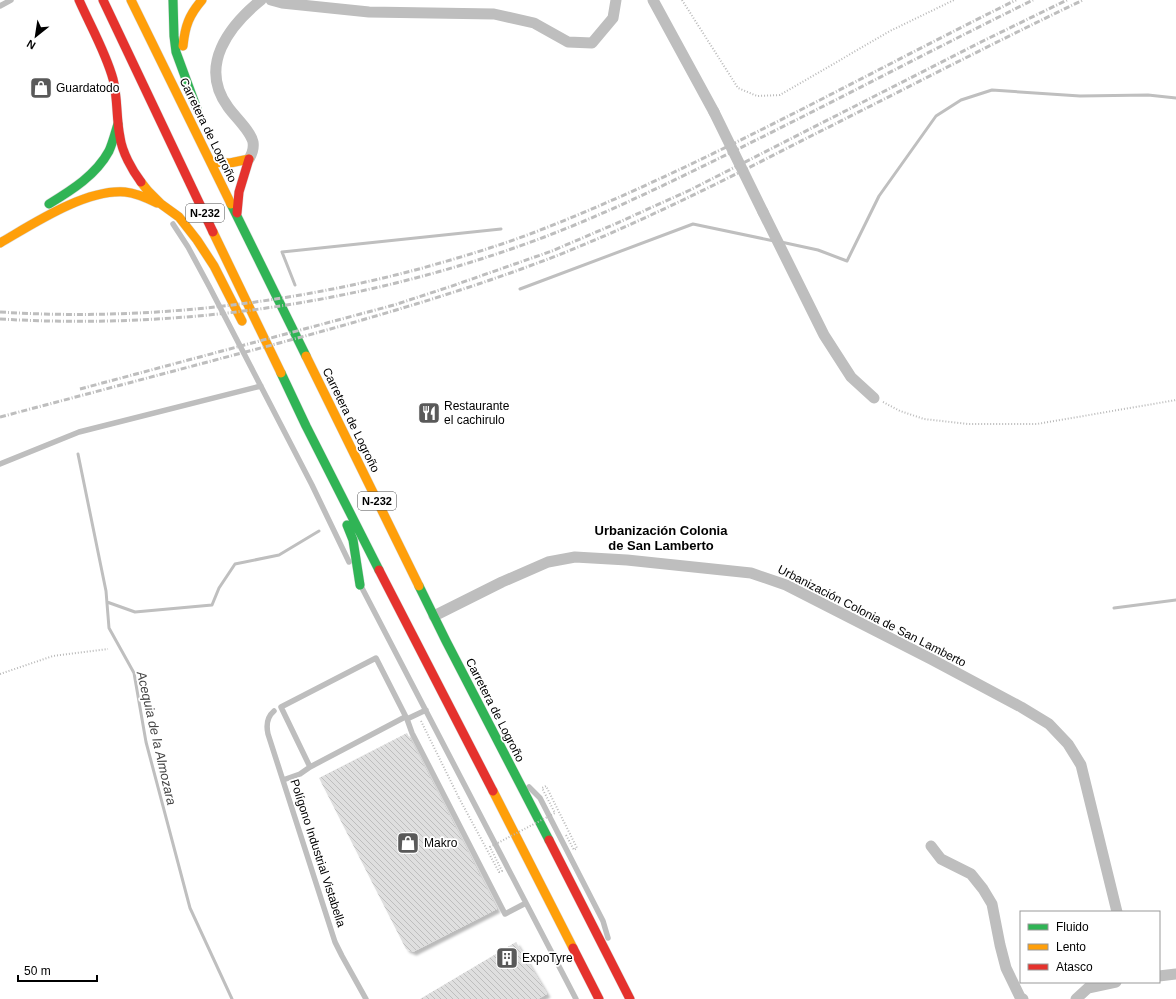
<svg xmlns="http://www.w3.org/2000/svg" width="1176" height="999" font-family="Arial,sans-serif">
<defs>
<pattern id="building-back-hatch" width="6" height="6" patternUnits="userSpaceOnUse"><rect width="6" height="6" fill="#dfdfdf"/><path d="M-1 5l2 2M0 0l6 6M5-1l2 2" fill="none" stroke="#bebebe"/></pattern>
<filter id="shadow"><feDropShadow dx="3.5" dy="3.5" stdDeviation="1" flood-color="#0004"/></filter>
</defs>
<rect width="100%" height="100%" fill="#fff"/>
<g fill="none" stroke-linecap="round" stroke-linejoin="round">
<!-- stream -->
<path stroke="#bfbfbf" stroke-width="3" d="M781 242 818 250 847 261 879 196 936 116 961 100 992 90 1080 96 1148 95 1176 98
M295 285 282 252 501 229
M520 289 693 224 774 241
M78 454 106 591 109 628 134 673 146 742 190 908 232 999
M107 602 135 612 212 605 219 588 235 564 279 555 319 531
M1114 608 1176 600"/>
</g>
<!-- building -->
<path fill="url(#building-back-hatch)" filter="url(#shadow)" d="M407 733 497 909 413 952 406 949 319 778Z
M516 942 547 994 538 999H420Z"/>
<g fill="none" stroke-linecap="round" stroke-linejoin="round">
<!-- fast casing -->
<g stroke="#dbdbdb" stroke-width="10">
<path id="fast" d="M173 0 174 36 176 52 197 109
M49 204C72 190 96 175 109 151 113 142 115 133 118 124
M231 204 306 356
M281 373 306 426 379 570
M347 525 353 540 360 585
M419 586 446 641 549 840"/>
</g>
<!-- slow casing -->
<g stroke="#dbdbdb" stroke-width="10">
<path id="slow" d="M131 0 231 204
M183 46C185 26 189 15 202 0
M211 162 230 163 249 159
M141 182 148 191 161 204 179 217 197 240 214 266 242 321
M213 232 281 373
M0 243C33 224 85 189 125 192 136 193 147 198 157 203
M306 356 419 586
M493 791 573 948"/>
</g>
<!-- jam casing -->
<g stroke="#dbdbdb" stroke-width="10">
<path id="jam" d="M79 0C90 25 106 53 113 79 118 98 116 118 120 137 122 152 132 170 141 182
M103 0 213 232
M237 213 239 192 249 159
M379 570 493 791
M549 840 630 999
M573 948 599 999"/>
</g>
<!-- path -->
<path stroke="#b9b9b9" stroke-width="2" stroke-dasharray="1 2" stroke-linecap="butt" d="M682 0 738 88 757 96 780 95 890 31 954 0
M883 402 900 411 924 419 968 424H1037L1176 400
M0 674 53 656 108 649
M421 721 459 798"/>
<!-- lane -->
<path stroke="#bebebe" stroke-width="5.5" d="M0 6 11 0
M173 224 188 247 209 286 312 485 349 562
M0 464 79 432 261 386
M362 588 576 999
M274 711C267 717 266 725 268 734L335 942 342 956 366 999
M407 719 426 710
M310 767 281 707 376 658 407 719 412 733 505 914 526 903
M283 780 300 774 310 767 405 717
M529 787 540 798 603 921 608 938"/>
<!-- street -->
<path stroke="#bebebe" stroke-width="11" d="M271 0 282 3 369 12 494 14 534 23 568 42 592 43 613 18 616 0
M653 0 714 112
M249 159C252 154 254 148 253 142 250 130 235 117 228 107 198 66 229 26 261 0
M763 212 824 335 851 377 874 398
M434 616 502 582 548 562 575 557 627 560 751 573 786 585 931 659 1021 707 1049 724 1068 744 1081 765 1117 912
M931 846 941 859 971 874 983 889 992 904 1000 945 1006 968 1020 997 1023 999
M1159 976 1176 974
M1076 999 1088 988 1116 982"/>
<!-- fast -->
<use href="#fast" stroke="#30b455" stroke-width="9"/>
<!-- slow -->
<use href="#slow" stroke="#ff9f0a" stroke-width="9"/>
<!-- jam -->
<use href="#jam" stroke="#e5322d" stroke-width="9"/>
<!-- rail -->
<path stroke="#bebebe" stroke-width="3" stroke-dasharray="6 2 1 2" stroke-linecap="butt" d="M0 312C141 321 283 305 419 269 462 257 506 244 548 227 709 163 860 77 1016 0
M0 319C185 330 373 302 547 236 612 211 675 180 738 149 837 100 934 49 1033 0
M80 389 394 305 449 287 552 251 615 224 690 190 985 40 1067 0
M0 417C91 393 181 369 272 345 368 319 463 292 556 256 644 221 727 179 811 136 901 91 991 44 1083 0"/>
<!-- path-bridge -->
<path stroke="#b9b9b9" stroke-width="2" stroke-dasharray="1 2" stroke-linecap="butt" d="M459 798 499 872 502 871 490 847 555 813 542 788 546 786 577 848 574 850 566 835"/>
<!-- street-bridge -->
<path stroke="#bebebe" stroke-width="11" d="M714 112 763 212"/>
</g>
<!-- icons -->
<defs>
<g id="shop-square" transform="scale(1.15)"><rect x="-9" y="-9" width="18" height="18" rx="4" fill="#595959" stroke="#fff"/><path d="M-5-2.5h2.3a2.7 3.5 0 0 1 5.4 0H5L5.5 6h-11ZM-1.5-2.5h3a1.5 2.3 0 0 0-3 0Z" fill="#fff"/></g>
<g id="restaurant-square" transform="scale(1.15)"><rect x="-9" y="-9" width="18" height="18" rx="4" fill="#595959" stroke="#fff"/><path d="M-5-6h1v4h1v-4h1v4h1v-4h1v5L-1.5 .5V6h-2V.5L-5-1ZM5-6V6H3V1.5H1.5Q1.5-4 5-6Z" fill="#fff"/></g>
<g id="building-square" transform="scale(1.15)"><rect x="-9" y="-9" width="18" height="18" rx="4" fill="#595959" stroke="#fff"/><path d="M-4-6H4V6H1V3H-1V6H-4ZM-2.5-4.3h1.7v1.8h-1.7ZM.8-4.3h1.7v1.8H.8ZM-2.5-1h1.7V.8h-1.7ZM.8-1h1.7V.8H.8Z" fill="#fff"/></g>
</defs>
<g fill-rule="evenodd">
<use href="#shop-square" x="41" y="88"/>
<use href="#restaurant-square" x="429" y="413"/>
<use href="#shop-square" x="408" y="843"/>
<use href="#building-square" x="507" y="958"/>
</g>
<g text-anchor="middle" stroke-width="3.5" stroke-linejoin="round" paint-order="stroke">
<!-- shield labels -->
<g fill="#fff" stroke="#4c4c4c" stroke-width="1">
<rect x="186" y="204" width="38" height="18" rx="3"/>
<rect x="358" y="492" width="38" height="18" rx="3"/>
</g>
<g font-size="11" font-weight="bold" fill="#000">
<text x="205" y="217">N-232</text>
<text x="377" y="505">N-232</text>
</g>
<!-- poi labels -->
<g font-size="12" fill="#000" stroke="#fff" text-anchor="start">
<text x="56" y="92">Guardatodo</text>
<text x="444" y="410">Restaurante<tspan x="444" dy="14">el cachirulo</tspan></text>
<text x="424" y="847">Makro</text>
<text x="522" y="962">ExpoTyre</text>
</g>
<!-- street labels -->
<g font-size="12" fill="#000" stroke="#fff">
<text transform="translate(208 130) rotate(64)" y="4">Carretera de Logroño</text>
<text transform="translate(351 420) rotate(64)" y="4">Carretera de Logroño</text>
<text transform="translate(872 616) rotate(27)" y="4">Urbanización Colonia de San Lamberto</text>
<text transform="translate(495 710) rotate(63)" y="4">Carretera de Logroño</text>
<text transform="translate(318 853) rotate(72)" y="4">Polígono Industrial Vistabella</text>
</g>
<!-- neighbourhood labels -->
<g font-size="13" font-weight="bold" fill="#000" stroke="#fff">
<text x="661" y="535">Urbanización Colonia<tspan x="661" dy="15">de San Lamberto</tspan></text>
</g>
<!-- water labels -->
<g font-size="13" font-style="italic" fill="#444" stroke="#fff">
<text transform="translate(157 738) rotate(77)" y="5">Acequia de la Almozara</text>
</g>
</g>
<!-- legend -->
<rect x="1020" y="911" width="140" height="72" fill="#ffffff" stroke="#999999"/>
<rect x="1028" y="924" width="20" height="6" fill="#30b455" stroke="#999999"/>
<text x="1056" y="931" font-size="12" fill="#000000">Fluido</text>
<rect x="1028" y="944" width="20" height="6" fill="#ff9f0a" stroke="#999999"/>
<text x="1056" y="951" font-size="12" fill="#000000">Lento</text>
<rect x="1028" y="964" width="20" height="6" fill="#e5322d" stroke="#999999"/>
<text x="1056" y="971" font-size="12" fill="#000000">Atasco</text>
<!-- north arrow -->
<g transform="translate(36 36) rotate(210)" stroke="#ffffff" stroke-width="3" paint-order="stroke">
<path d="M0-3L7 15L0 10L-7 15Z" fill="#000000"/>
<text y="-6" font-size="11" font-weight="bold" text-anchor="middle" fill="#000000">N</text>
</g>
<!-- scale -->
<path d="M18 975v6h79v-6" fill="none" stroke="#000000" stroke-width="2"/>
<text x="24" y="975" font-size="12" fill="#000000" stroke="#ffffff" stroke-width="3" paint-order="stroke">50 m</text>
</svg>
